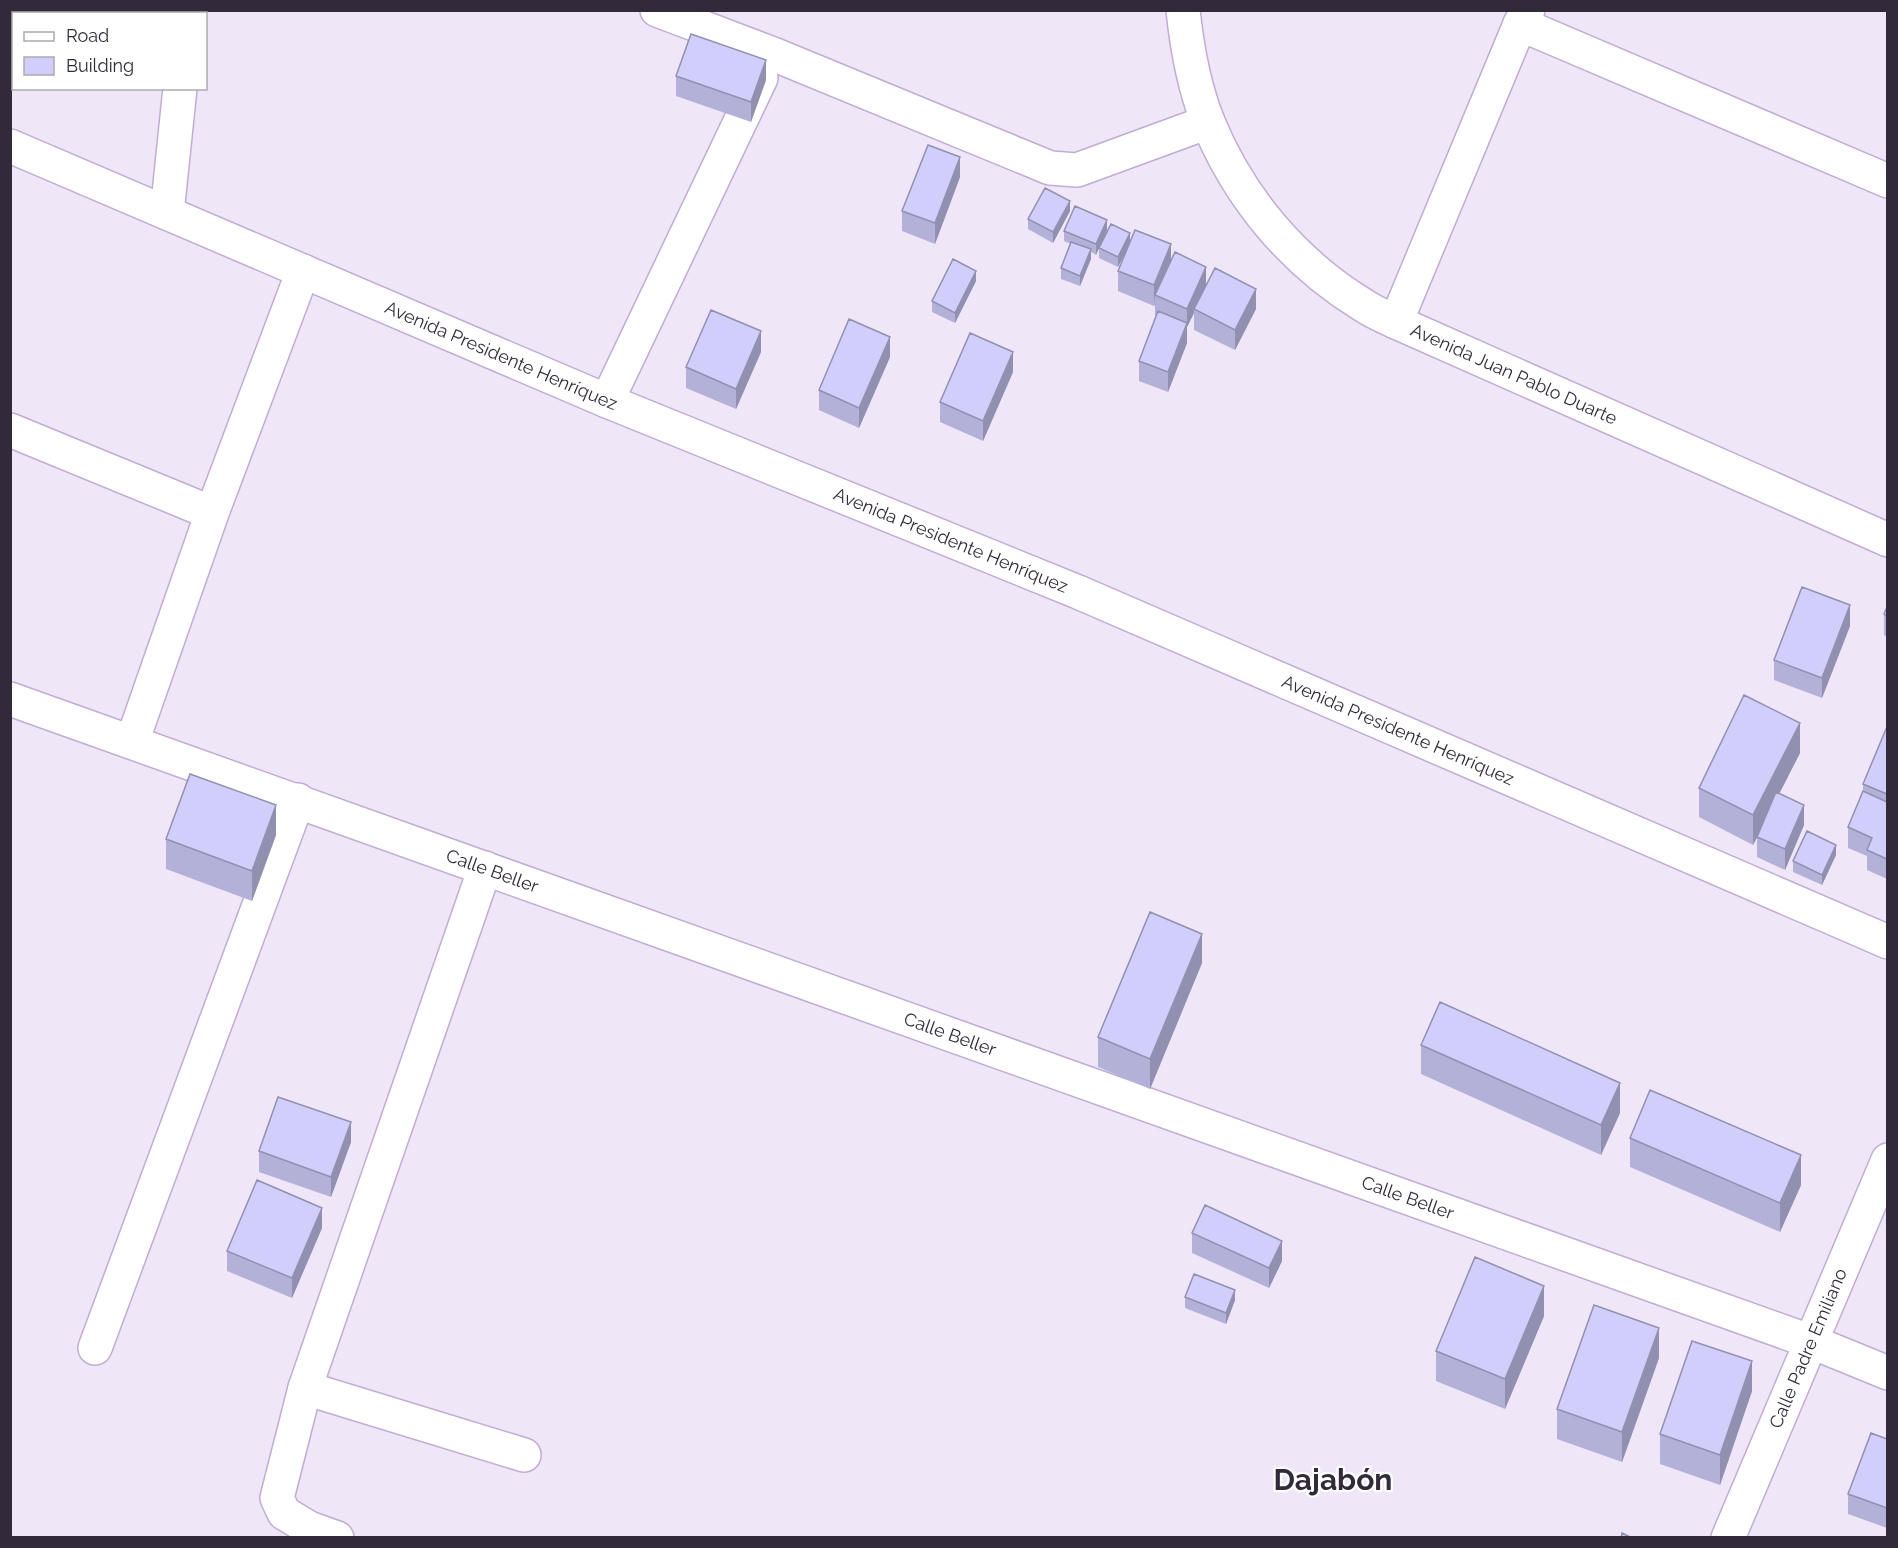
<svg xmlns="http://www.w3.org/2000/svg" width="1898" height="1548" font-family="Raleway,sans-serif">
<rect width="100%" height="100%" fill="#efe7f8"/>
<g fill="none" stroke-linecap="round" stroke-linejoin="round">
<!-- minor casing -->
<g stroke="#c1acd6" stroke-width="36">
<g id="minor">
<path d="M657 10 773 54 1050 168 1077 170 1208 122"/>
<path d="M187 14 188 10"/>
<path d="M1520 24 1888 181"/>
<path d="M167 213 180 88"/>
<path d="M1396 322 1520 24 1528 10"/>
<path d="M607 401 761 78"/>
<path d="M10 430 212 513"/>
<path id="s1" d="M10 699 1812 1342 1888 1373"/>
<path d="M132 742 212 513 303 271"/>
<path d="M95 1348 298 800"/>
<path d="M305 1388 524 1455"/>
<path d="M337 1538 309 1528 284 1513 277 1498 305 1388 485 868"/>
<path id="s2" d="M1728 1538 1888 1160"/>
</g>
</g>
<!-- tertiary casing -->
<g stroke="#c1acd6" stroke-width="36">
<g id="tertiary">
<path id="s3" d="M10 146 607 401 1078 592 1888 942"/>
</g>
</g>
<!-- primary casing -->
<g stroke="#c1acd6" stroke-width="36">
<g id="primary">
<path id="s4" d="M1183 10C1187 48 1194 87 1208 122 1239 198 1294 263 1363 305 1373 312 1385 317 1396 322L1888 540"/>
</g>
</g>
<!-- minor -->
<use href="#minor" stroke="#fff" stroke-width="33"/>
<!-- tertiary -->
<use href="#tertiary" stroke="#fff" stroke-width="33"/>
<!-- primary -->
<use href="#primary" stroke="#fff" stroke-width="33"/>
</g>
<!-- wall -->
<path fill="#b4b1d9" d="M676 76 766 80 751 122 676 96Z
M960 177 935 244 902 231V211Z
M1070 211 1053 243 1028 229V219Z
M1107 230 1096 255 1091 252V259L1080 286 1061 279V268L1071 244 1064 241V231Z
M1130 243 1171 260 1206 285 1256 309 1235 350 1194 330V313L1187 327V343L1168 392 1139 381V361L1156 316 1155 315V305L1154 306 1118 291V271L1127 248 1118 267 1099 258V248Z
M976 281 955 323 932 312V301Z
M761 352 736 409 686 388V367Z
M890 357 859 428 819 410V390Z
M1013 372 983 441 940 422V402Z
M1887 607V637L1884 635V614Z
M1850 626 1822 698 1774 680V660Z
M1887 729V879L1867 870V856L1848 848V827L1863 791V784Z
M1800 753 1779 794 1804 825 1785 870 1757 857V838L1753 845 1699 817V788Z
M276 835 252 901 166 869V839Z
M1836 855 1822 885 1793 872V861Z
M1202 963 1150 1089 1098 1067V1037Z
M1421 1045 1620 1113 1601 1155 1421 1074Z
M1630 1138 1801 1185 1780 1232 1630 1167Z
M351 1142 331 1197 259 1172V1151Z
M322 1228 292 1298 227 1271V1251Z
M1192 1233 1282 1261 1269 1288 1192 1253Z
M1185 1297 1235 1300 1226 1324 1185 1308Z
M1544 1316 1505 1409 1436 1381V1351Z
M1659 1358 1622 1462 1557 1439V1409Z
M1752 1391 1720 1485 1660 1464V1434Z
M1887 1439V1528L1848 1514V1494Z"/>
<!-- shaded-wall -->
<path fill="#9290b0" d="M766 60V80L751 122V102Z
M960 157V177L935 244V223Z
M1070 201V211L1053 243V232Z
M1107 220V230L1096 255V244Z
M1130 233V244L1118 267V257Z
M1171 244V264L1155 295 1154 306V285Z
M1091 249V259L1080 286V276Z
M1206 267V287L1194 309V313L1187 327V343L1168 392V372L1187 325V309Z
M976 271V281L955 323V313Z
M1256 289V309L1235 350V330Z
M761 331V352L736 409V389Z
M890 337V357L859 428V408Z
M1013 352V372L983 441V421Z
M1850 605V626L1822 698V678Z
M1800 723V753L1753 845V815Z
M276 805V835L252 901V871Z
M1804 805V825L1785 870V849Z
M1836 845V855L1822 885V875Z
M1202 934V963L1150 1089V1059Z
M1620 1083V1113L1601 1155V1125Z
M351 1122V1142L331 1197V1177Z
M1801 1155V1185L1780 1232V1203Z
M322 1208V1228L292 1298V1278Z
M1282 1241V1261L1269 1288V1268Z
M1544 1286V1316L1505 1409V1379Z
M1235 1290V1300L1226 1324V1313Z
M1659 1328V1358L1622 1462V1432Z
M1752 1361V1391L1720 1485V1455Z"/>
<!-- building -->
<path fill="#d1cefc" stroke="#9290b0" stroke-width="1.5" d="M691 34 766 60 751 102 676 76Z
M928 145 960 157 935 223 902 211Z
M1045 188 1070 201 1053 232 1028 219Z
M1075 206 1107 220 1096 244 1064 231Z
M1111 224 1130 233 1118 257 1099 248Z
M1135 230 1171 244 1154 285 1118 271Z
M1071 242 1091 249 1080 276 1061 268Z
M1175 252 1206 267 1187 309 1155 295Z
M953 259 976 271 955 313 932 301Z
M1215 268 1256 289 1235 330 1194 309Z
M711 310 761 331 736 389 686 367Z
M1158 311 1187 323 1168 372 1139 361Z
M849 319 890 337 859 408 819 390Z
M970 333 1013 352 983 421 940 402Z
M1802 587 1850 605 1822 678 1774 660Z
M1887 607V616L1884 614Z
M1744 695 1800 723 1753 815 1699 788Z
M1886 729H1887V794L1863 784Z
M190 774 276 805 252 871 166 839Z
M1863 791 1887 802V859L1867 850 1872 838 1848 827Z
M1776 792 1804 805 1785 849 1757 837Z
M1807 831 1836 845 1822 875 1793 861Z
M1150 912 1202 934 1150 1059 1098 1037Z
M1440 1002 1620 1083 1601 1125 1421 1045Z
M1650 1090 1801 1155 1780 1203 1630 1138Z
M278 1097 351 1122 331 1177 259 1151Z
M257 1180 322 1208 292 1278 227 1251Z
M1205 1205 1282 1241 1269 1268 1192 1233Z
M1475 1257 1544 1286 1505 1379 1436 1351Z
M1194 1274 1235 1290 1226 1313 1185 1297Z
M1594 1305 1659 1328 1622 1432 1557 1409Z
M1692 1341 1752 1361 1720 1455 1660 1434Z
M1871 1433 1887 1439V1508L1848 1494Z
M1622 1533 1632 1538H1621Z"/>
<g text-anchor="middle" stroke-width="4.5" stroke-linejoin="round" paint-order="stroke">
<!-- street labels -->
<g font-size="18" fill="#32293a" stroke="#fff">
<text dy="6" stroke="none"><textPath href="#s3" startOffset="534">Avenida Presidente Henríquez</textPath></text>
<text dy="6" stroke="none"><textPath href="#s4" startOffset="525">Avenida Juan Pablo Duarte</textPath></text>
<text dy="6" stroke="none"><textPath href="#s3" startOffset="1020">Avenida Presidente Henríquez</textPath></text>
<text dy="6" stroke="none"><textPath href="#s3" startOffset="1506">Avenida Presidente Henríquez</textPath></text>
<text dy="6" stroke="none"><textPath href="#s1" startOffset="512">Calle Beller</textPath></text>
<text dy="6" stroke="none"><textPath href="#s1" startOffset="998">Calle Beller</textPath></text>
<text dy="6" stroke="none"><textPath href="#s1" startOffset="1484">Calle Beller</textPath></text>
<text dy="6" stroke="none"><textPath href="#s2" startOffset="206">Calle Padre Emiliano</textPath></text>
</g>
<!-- town labels -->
<g font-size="30" font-weight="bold" fill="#32293a" stroke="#fff">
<text x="1333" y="1490">Dajabón</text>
</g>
</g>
<!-- border -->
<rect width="1898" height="1548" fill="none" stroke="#32293a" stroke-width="24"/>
<!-- legend -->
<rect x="12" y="12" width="195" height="78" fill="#ffffff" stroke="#ada9b0" stroke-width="1.5"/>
<rect x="24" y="32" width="30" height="9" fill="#ffffff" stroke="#ada9b0" stroke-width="1.5"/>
<text x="66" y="42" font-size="18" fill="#32293a">Road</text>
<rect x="24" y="57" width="30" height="18" fill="#d1cefc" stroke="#ada9b0" stroke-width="1.5"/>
<text x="66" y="72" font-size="18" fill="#32293a">Building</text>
</svg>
